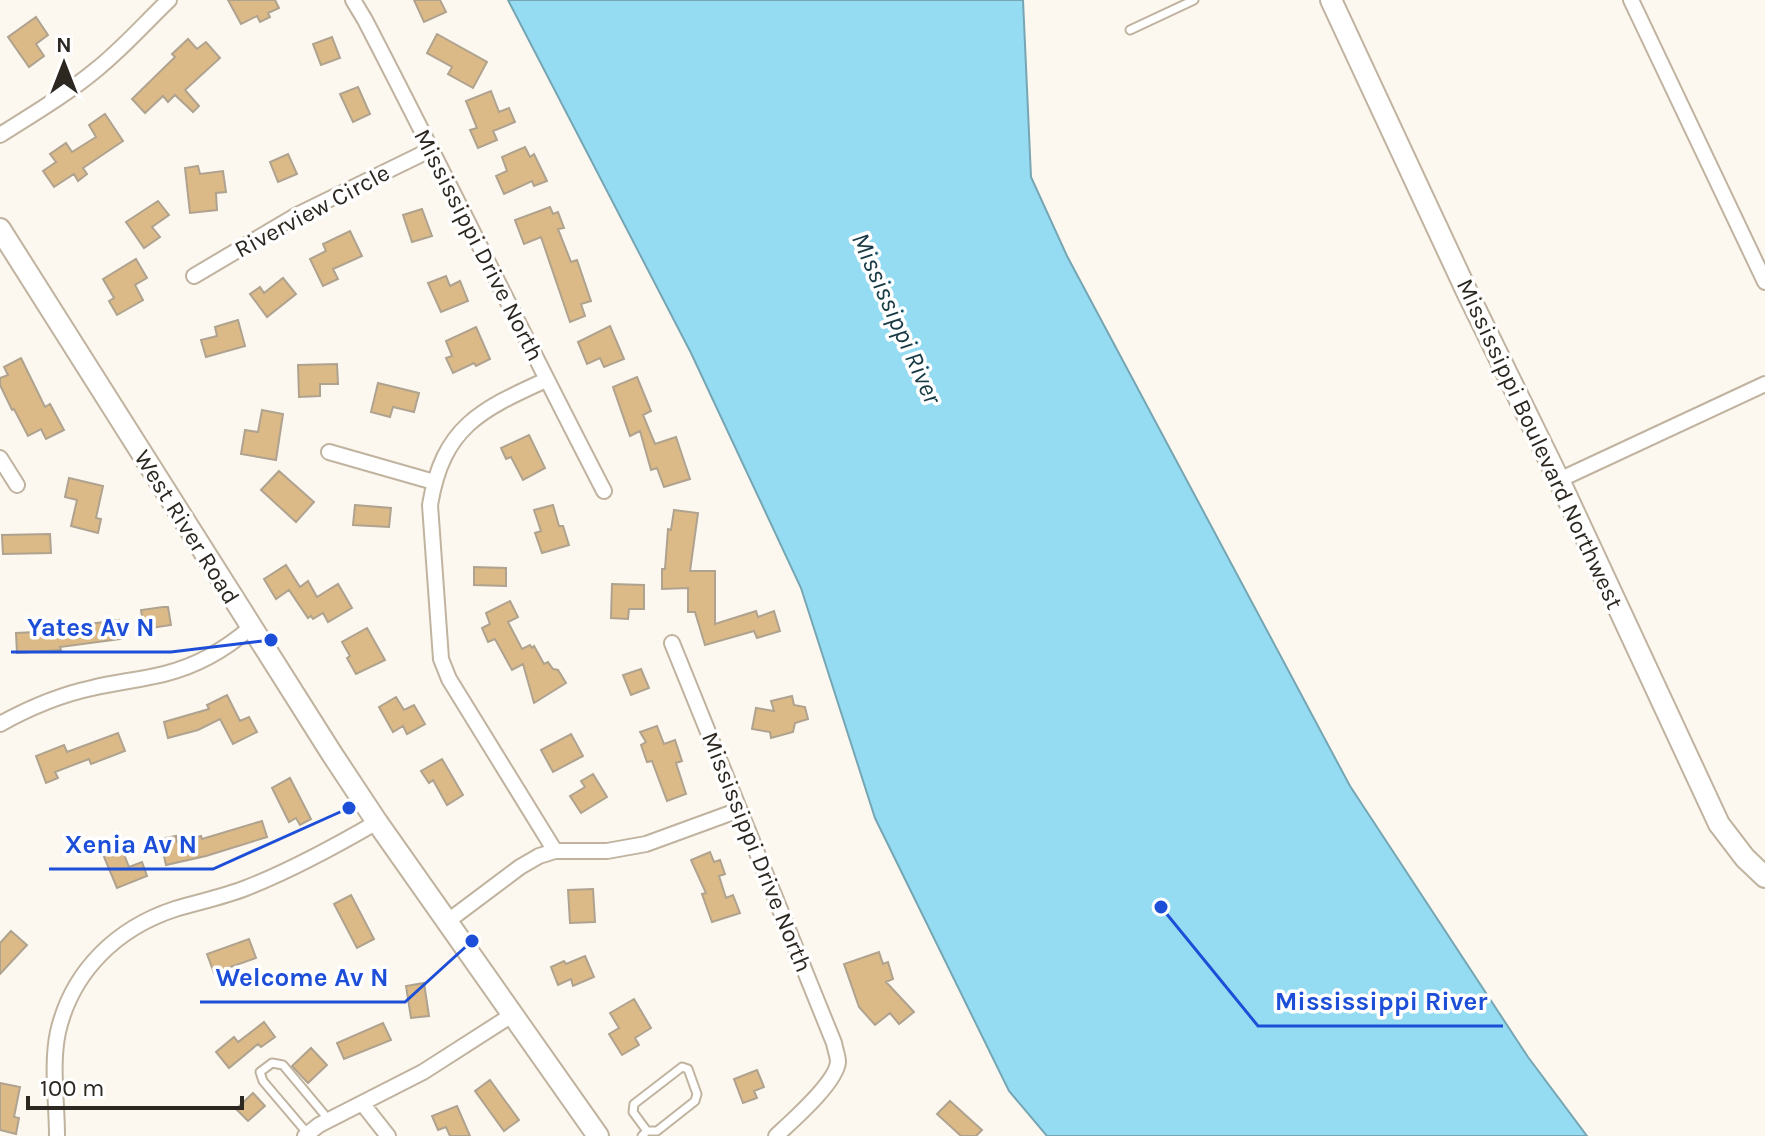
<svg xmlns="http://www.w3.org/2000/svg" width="1765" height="1136" font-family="Karla,sans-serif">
<rect width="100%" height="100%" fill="#fdf8ef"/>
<!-- water -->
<path fill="#95dcf2" stroke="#76a6b3" stroke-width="2" d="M508 0H1023L1031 177 1067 256 1350 786 1528 1057 1587 1136H1047L1009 1091 875 818 801 588 691 353Z"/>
<!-- building -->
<path fill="#dbba87" stroke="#afa28f" stroke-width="2" d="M228 0H275L279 8 268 13 270 17 260 22 257 16 241 24Z
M414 0H440L446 12 424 22Z
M36 17 48 35 36 44 44 56 29 67 8 37Z
M437 34 487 62 473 88 448 74 452 67 427 53Z
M332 37 340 58 321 65 313 44Z
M188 39 197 49 206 42 220 58 185 90 199 106 193 112 175 95 168 102 163 96 145 113 132 99 175 57 172 54Z
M358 87 370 114 353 122 340 94Z
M491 91 499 112 509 108 515 122 493 131 497 140 478 148 470 130 477 128 466 101Z
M105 114 123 141 83 168 87 174 78 181 74 174 54 187 43 171 56 162 50 154 66 143 72 152 96 137 89 125Z
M525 147 530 157 534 154 547 181 534 186 532 181 504 194 496 176 507 171 502 157Z
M288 154 297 174 278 182 270 162Z
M198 166 200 174 223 171 226 192 216 193 217 210 190 213 185 168Z
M158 201 169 215 152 227 160 237 144 248 126 222Z
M550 207 553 214 558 212 564 228 558 229 571 262 577 260 591 301 581 304 585 316 570 322 541 237 524 244 515 220Z
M422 209 432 236 412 242 403 215Z
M350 231 362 256 333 269 338 279 323 286 310 259 326 251 323 244Z
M136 259 147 278 135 285 143 300 117 315 109 301 114 298 103 279Z
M446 276 450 286 460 281 468 301 441 312 428 283Z
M283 278 296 294 267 317 250 294 260 287 264 293Z
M238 320 245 346 206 357 201 340 217 336 215 327Z
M610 326 624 359 604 367 600 358 587 364 578 342Z
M476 327 490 359 476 366 474 363 453 373 446 358 452 356 446 341Z
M21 358 45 407 50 404 64 430 46 439 41 429 28 436 14 409 12 410 0 385V378L8 375 4 367Z
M337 364 338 384H320V396L299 397 298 365Z
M637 377 651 411 643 415 655 444 676 437 690 479 664 487 657 468 651 470 640 431 630 436 613 387Z
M378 383 419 393 414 412 393 407 390 417 371 412Z
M262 410 283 414 276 460 241 454 245 430 258 432Z
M529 435 545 468 523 480 511 457 506 459 501 448Z
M279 471 314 502 296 522 261 490Z
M69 478 103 486 96 518 101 519 98 533 71 526 77 500 65 497Z
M355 505 391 508 389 527 353 525Z
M553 505 559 526H563L569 545 542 553 535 533 541 531 534 510Z
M674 510 698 513 690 571H715V624L756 611 758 617 774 611 780 631 757 638 754 631 705 645 695 612H688V588L662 589V569H665L668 529 671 530Z
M50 534 51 553 3 554 2 535Z
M286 565 300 587 308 581 317 597 338 584 352 608 328 622 323 613 313 619 311 616 308 618 289 590 276 599 264 579Z
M474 567 506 568V586L474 585Z
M612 584 644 585V609H629L628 619 611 618Z
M510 601 518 617 508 622 522 649 530 645 532 648 534 646 544 664 548 662 553 669 558 670 566 683 534 703 523 664 512 670 495 639 488 642 482 628 490 624 486 613Z
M163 607H168L171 625 144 629 141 610Z
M119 620 121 639 60 647 61 650 17 653 16 633 75 630 74 626Z
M367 628 385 660 356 674 347 658 350 656 342 642Z
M641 669 649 688 631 695 623 675Z
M227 695 240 721 249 717 257 732 233 744 220 719 198 730 168 738 164 722 209 709 207 705Z
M792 696 794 705 805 707 808 719 795 723 793 732 771 738 770 732 752 729 756 708 774 711 771 701Z
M396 697 404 710 414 705 425 724 407 734 403 726 393 732 379 707Z
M657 726 664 744 675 740 682 761 676 763 686 794 667 801 652 761 647 762 641 745 646 742 640 732Z
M118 733 125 751 91 764 89 759 55 772 58 778 46 783 36 756 64 745 67 752Z
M571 734 583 756 553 772 541 750Z
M442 759 463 795 447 805 433 780 429 783 421 771Z
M593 774 607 797 581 813 570 796 585 787 581 781Z
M290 778 311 819 300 825 296 818 289 822 272 788Z
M262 821 267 837 206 856 166 865 160 839 176 836 177 842 201 836 202 839Z
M120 844 129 867 142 862 147 876 117 888 102 852Z
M710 852 714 862 720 860 725 874 719 876 726 898 733 895 740 913 712 922 702 894 706 893 691 860Z
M593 889 595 922 570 923 568 890Z
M351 895 374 939 357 948 334 904Z
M11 931 27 945 0 974V943Z
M249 939 256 958 214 973 207 954Z
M879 952 883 964 888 962 893 979 886 982 914 1012 899 1024 890 1013 875 1025 859 1007 844 964Z
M585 956 594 977 573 986 571 979 558 985 551 967 564 961 566 964Z
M424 983 429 1016 411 1018 406 986Z
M634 999 651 1028 635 1038 639 1045 622 1055 609 1034 619 1028 610 1013Z
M264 1022 275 1037 261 1047 258 1044 229 1068 216 1052 234 1037 238 1042Z
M383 1023 391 1040 344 1059 337 1043Z
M311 1048 327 1065 308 1083 292 1066Z
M757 1070 764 1087 754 1091 757 1098 743 1103 734 1079Z
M490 1080 519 1120 504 1131 475 1091Z
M0 1083 20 1087 14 1117 19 1118 16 1134 0 1130Z
M253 1093 265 1106 248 1121 236 1109Z
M950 1101 982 1130 976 1136H961L937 1114Z
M457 1106 470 1136H450L446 1127 438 1130 432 1116Z"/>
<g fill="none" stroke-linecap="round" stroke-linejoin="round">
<!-- lane casing -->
<g stroke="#c0b39f" stroke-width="11">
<path id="lane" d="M1130 30 1194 0
M308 1134 263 1081 260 1072 272 1063 283 1065 329 1120
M642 1136 647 1131H657L695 1101 697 1094 688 1069 682 1067 634 1104 633 1112 647 1131"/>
</g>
<!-- street casing -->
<g stroke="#c0b39f" stroke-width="18">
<path id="street" d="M353 0 365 20C446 176 523 335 604 491
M1631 0 1765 282
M0 135C33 114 67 94 97 69 123 48 145 23 169 0
M194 276 297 215 432 149
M546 380C480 410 443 427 430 505L441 659 449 679 555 851
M329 452 434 482
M0 458 17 485
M1559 480 1765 384
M672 643 834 1043C835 1049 838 1056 838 1062 836 1083 792 1121 776 1136
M0 724C29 708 59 695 92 688 116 682 140 680 164 674 196 666 226 649 250 628
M448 921 520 867 539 856 555 851H607L646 844 739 810
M362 1103 388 1136
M57 1136C57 1102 51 1065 58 1032 72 971 117 928 175 909 198 902 223 897 246 888 292 870 334 847 377 822
M305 1136 319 1125 423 1072 512 1015"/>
</g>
<!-- secondary casing -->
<g stroke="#c0b39f" stroke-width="24">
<path id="secondary" d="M1331 0 1467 292 1559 480 1719 824 1745 858 1765 877
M0 229 332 754 377 822 598 1136"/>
</g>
<!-- lane -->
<use href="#lane" stroke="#fff" stroke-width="7"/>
<!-- street -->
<use href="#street" stroke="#fff" stroke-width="14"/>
<!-- secondary -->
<use href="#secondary" stroke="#fff" stroke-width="20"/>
</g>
<g text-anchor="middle" stroke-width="7" stroke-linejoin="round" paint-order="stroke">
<!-- street labels -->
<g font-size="24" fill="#2c2720" stroke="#fff">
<text transform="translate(312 211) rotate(-28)" y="8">Riverview Circle</text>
<text transform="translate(479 245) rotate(63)" y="8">Mississippi Drive North</text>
<text transform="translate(1540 444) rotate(65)" y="8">Mississippi Boulevard Northwest</text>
<text transform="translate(187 527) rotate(58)" y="8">West River Road</text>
<text transform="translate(757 852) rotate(68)" y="8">Mississippi Drive North</text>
</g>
<!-- water labels -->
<g font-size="26" font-style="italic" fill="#183a44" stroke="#fff">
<text transform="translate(897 318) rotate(66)" y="9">Mississippi River</text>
</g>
</g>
<!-- callouts -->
<path fill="none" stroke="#1d4ed8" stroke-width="3" d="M271 640L171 652H11M349 808L213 869H49M472 941L405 1002H200M1161 907L1258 1026H1503"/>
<g fill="#1d4ed8" stroke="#fff" stroke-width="3">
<circle cx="271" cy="640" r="8"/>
<circle cx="349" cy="808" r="8"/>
<circle cx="472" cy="941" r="8"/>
<circle cx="1161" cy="907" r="8"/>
</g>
<g font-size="26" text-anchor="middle" font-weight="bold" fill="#1d4ed8" stroke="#fff" stroke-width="7" stroke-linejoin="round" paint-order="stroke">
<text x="91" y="636">Yates Av N</text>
<text x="131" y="853">Xenia Av N</text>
<text x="302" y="986">Welcome Av N</text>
<text x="1381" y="1010">Mississippi River</text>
</g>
<!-- north arrow -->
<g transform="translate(64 64)" stroke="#ffffff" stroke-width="6" paint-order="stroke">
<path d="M0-6L14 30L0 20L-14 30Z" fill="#2c2720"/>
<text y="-12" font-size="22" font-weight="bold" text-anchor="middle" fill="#2c2720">N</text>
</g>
<!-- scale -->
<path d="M28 1096v12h214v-12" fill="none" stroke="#2c2720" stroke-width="4"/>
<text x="40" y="1096" font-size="24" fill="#2c2720" stroke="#ffffff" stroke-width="6" paint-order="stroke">100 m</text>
</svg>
